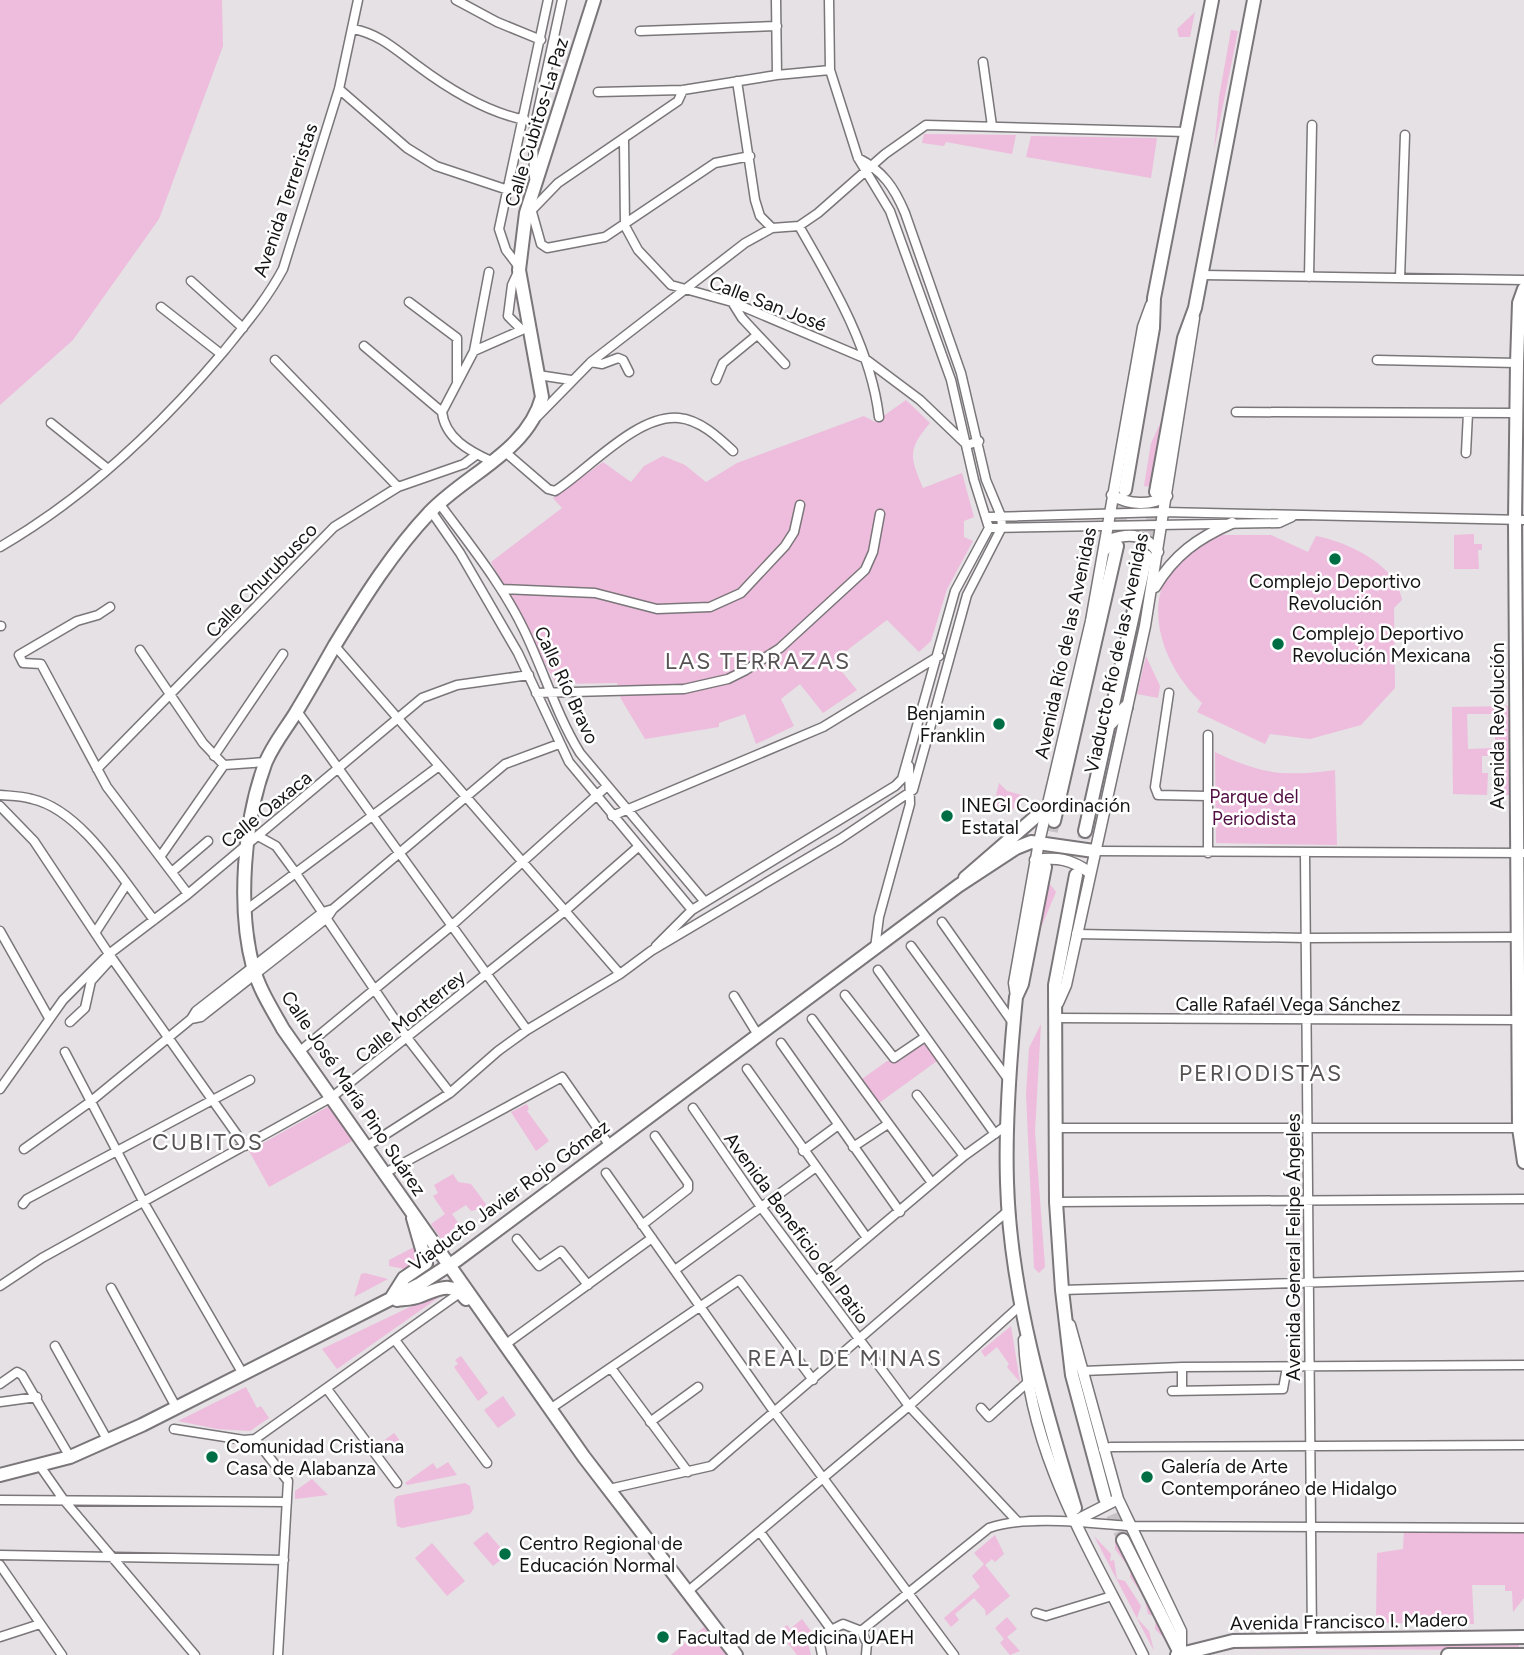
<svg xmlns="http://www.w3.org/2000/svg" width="1524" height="1655" font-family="Figtree,sans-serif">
<rect width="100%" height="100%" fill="#e5e1e4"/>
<!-- green -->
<path fill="#eebcdd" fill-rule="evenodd" d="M0 0H222L223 46 159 219 73 340 0 405Z
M1195 12 1190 37H1179L1177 29Z
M1231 30 1238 31 1214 150 1219 97Z
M924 134 1016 135 1012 154 946 142 944 146 922 143Z
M1031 136 1157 138 1151 178 1026 157Z
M906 400 930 423C907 450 910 457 923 488L962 473 974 517 964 521V537L973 541 947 589 931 641 919 652 887 620 833 661 857 690 823 713 800 684 781 699 794 726 756 744 745 714 719 723V727L645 739 621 699 617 683 556 684 491 562 562 508 553 498 603 462 631 482 644 466 663 456 685 465 706 482 737 463 864 416 875 422Z
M1164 415 1153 487 1144 486 1151 443Z
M1474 534V544H1482V550H1478L1479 569H1454V535Z
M1217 535H1271L1308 552 1316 536C1348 542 1397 565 1402 600L1394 608 1395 688 1361 725 1310 739 1270 734 1265 744 1197 712 1202 703C1161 665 1135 593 1188 552 1197 545 1207 541 1217 535Z
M1146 656 1160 686 1158 698 1137 694Z
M1510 706V795H1504V756H1482V773H1488L1487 795 1453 794 1452 707ZM1467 714H1495V748L1468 749Z
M1215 752C1260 774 1285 777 1335 770L1337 845 1216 843Z
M999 783 1007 791 1029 797 1006 814 993 808Z
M1049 883 1056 892 1040 930Z
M1041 1024 1035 1132 1045 1267 1039 1273 1034 1268 1026 1094 1029 1048Z
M921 1045H925L937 1061 879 1103 862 1079 887 1061H900Z
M527 1104 529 1109 527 1111 549 1141 536 1151 511 1112Z
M331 1105 352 1141 269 1187 249 1151Z
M453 1174 458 1182 471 1184 494 1215 488 1219 480 1209 471 1211 466 1205 452 1214 459 1224 453 1228 462 1239 448 1249 431 1224 445 1214 433 1196 438 1193 434 1185Z
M416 1246 421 1263 410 1270 389 1266V1260Z
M365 1273 388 1279 354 1297 361 1274Z
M439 1293H445L337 1369 322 1349Z
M1011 1326 1020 1382 1007 1367 1009 1364 997 1347 985 1357 981 1351Z
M461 1356 488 1393 478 1401 454 1367 458 1364 455 1360Z
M246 1387 257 1408 261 1406 269 1418 250 1431 217 1429 178 1421Z
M503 1396 516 1415 498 1428 484 1410Z
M394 1433 401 1442 385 1454 378 1445Z
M448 1462 457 1475 407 1485 405 1483 433 1463 437 1469Z
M312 1479 328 1495 295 1499V1491Z
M465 1483 470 1486 474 1508 470 1514 402 1528 397 1526 394 1500 397 1496Z
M1404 1531H1524V1598L1513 1612 1512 1591H1505V1585H1472L1474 1624 1376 1623 1377 1553 1403 1549Z
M487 1532 507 1555 493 1566 473 1543Z
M995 1535 1004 1554 995 1562 992 1559 985 1565 1010 1596 986 1616 985 1610 974 1598 955 1614 959 1620 951 1627 944 1618 980 1587 972 1576 984 1564 974 1553Z
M1115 1535 1129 1536 1119 1539 1171 1645 1155 1629 1156 1617 1148 1614 1144 1597 1130 1577 1131 1570 1115 1549Z
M1094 1536 1111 1554 1110 1561 1114 1560 1117 1579 1125 1581 1141 1606 1137 1618 1149 1631 1154 1651Z
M432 1543 465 1581 447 1596 415 1558Z
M1007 1617 1017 1629 1007 1637 1020 1651 1010 1655 1000 1643 1004 1639 995 1628Z
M802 1619 811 1631 808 1643 811 1655H797L779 1631 787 1625 790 1629Z
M704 1627 726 1655H671Z
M1519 1640V1650L1236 1649 1197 1655 1222 1645Z"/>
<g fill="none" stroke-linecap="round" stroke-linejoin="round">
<!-- secondary-tunnel -->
<path stroke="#c6c2c5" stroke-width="12" stroke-dasharray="12 6" stroke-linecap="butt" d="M1117 546 1125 490
M1146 556 1156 492
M1045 867 1054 821
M1077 874 1085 831
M1105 1498 1123 1540"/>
<!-- minor casing -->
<g stroke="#7a7679" stroke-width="11">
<path id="minor" d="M456 0 497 22 541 40
M776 0 777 75
M353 29C380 34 396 50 418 66 450 90 486 112 525 120
M640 31 777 26
M983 62 992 126
M737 81 755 200 760 216 772 228
M339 89 407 148 436 166 508 190
M598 92 683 90 777 75 830 70
M624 140 625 226 638 250 671 285 732 302 864 358 920 400 967 445 979 441
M534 177 533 134 562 0
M532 212 541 244 547 248 605 237 715 163 750 156
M529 213 558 183 678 101 683 90
M799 226C833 285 871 349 879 417
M519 267 506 250 499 229 548 0
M519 270 512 285 508 316 522 330
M1201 275 1524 280
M1309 277 1312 125
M1400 278 1405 135
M191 281 243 328
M409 302 457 338V381
M732 302 742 318 785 364
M161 307 221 354
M364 346 442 412
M474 351 524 329
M275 360 398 487
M1377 360 1517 363
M591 362 602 364 618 358 623 360 629 372
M538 375 571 380
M716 380 723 363 757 335
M442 412 474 351 489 272
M442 412C445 438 469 451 491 461
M1236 412 1516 413
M537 417 591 362 745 243 772 228 799 226 818 213 885 154 926 125 1187 132
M51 423 108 469
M504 451 548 489 555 491C588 470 637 414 679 418 700 420 718 437 733 451
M1466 453 1468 413
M439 503C469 544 502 584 524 630 544 671 556 714 580 753L705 902
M431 511 460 553 518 653 569 762 692 910
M988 517 1164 512 1524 520
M989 528 1279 523 1292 517
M0 547C86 497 160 427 224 351 245 325 267 299 283 269L339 89 358 0
M501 589 595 593 657 609 710 607 741 593 785 546 794 532 800 505
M110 607 98 615 77 621 19 655 23 663 41 664 107 787 188 894
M0 626H1
M335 646 620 974
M140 650 203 743 224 765 266 762
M536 693 684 689 728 679 746 670 780 648 865 570 873 552 880 514
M1169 693 1155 787 1158 795 1208 796
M297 711 527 1030
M214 756 283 654
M97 769 334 527 398 487 464 464 476 455
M0 795C11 796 22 796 32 799 82 810 124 882 154 920
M0 806 34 841 109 954 245 1146
M612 816 823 727 939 656
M258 836 276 846 295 872 408 1039 450 1093
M1094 851 1524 853
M1208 853V735
M1305 854 1312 1640
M160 857 224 765
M173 871 208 841
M246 910 439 766
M942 922 1013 1023
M0 931 49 1018
M95 933 126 885
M1076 934 1307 938 1518 937
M656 946 692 910 895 786 902 779 955 591 989 528 974 480 951 380 890 211 858 158 830 70 829 0
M911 946 1008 1079
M875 948 879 917 910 804 909 766
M878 970 995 1134
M845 995 894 1058 925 1037
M734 996 758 1035
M1057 1018 1519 1020
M191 1019 201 1017 327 918 333 909 505 764 559 744
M812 1019 932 1183
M70 1022 85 1008 91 981 110 960
M781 1043 900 1212
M300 1051 450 927 606 787
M65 1052 144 1203 243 1374
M747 1069 867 1238
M0 1089 63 1000 109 954 188 894 422 698 457 685 529 675
M917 1095 964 1156
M693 1108 761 1207 909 1406 1017 1521
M1054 1128H1521
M366 1147 450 1093 498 1051 527 1030 620 974 651 951 840 839 913 790 967 595 1002 527 1001 516 986 480 961 373 905 213C894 187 883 171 858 158
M853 1147 888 1124
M24 1149 90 1102 191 1019 196 1011 323 912 333 909
M803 1151 837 1126
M385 1173 562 1077 610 1146
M606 1173 775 1413 954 1655
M1056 1202 1524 1199
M23 1204 27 1199 250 1080
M642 1225 688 1189V1183L655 1136
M517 1239 539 1266 561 1251 588 1285
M675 1270 816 1167
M816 1281 964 1156 1007 1125
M0 1286 42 1258 332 1097 566 910 638 847
M111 1288 176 1407
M1062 1290 1524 1276
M395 1340 487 1463
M506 1344 652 1238
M55 1346 108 1441
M611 1368 688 1472
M1083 1371 1182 1367 1524 1365
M0 1384 17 1372 22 1375 70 1457
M327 1389 397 1483
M1182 1390V1367
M1172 1391 1283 1389 1287 1367
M0 1402 37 1397
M981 1408 989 1417 1028 1382
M550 1409 739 1280 813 1380
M650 1422 698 1387
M174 1429 244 1440 255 1439
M255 1439 461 1292
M255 1439 288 1481 278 1655
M1103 1449 1111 1447 1524 1445
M40 1466 63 1499 195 1655
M609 1489 711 1466 1009 1210
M0 1500 287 1502
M760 1532 830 1628
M0 1555 284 1560
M0 1565 62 1655
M687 1592 909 1406 1022 1304
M1036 1613 1046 1616 1112 1596
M861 1631 989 1528C1026 1515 1089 1523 1128 1526L1524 1528
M0 1637 40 1624
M822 1655 820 1645 825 1633 843 1624 861 1631 867 1643 866 1655"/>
</g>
<!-- tertiary casing -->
<g stroke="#7a7679" stroke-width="13">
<path id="tertiary" d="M1112 495C1129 505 1150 506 1167 496
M1105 550 1112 539C1132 532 1146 536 1158 552
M1155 587C1174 555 1198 538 1232 523
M1035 860C1058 857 1070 859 1089 872
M1016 996 1014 983 1039 842 1091 621 1143 327 1151 305
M1058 1003 1066 985 1145 626 1194 318
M1070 1325 1118 1499 1181 1631V1653
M1024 1340C1029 1456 1093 1554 1143 1655
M1075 1521 1118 1499"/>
</g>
<!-- secondary casing -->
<g stroke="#7a7679" stroke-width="16">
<path id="secondary" d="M594 0 526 213 519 270 542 397C528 451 466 474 430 512 393 551 363 599 335 645 322 668 309 691 295 714 285 730 272 746 265 764 244 821 237 907 253 967 259 989 272 1009 283 1029L584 1457 736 1655
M1524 289 1519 303 1517 363 1515 520 1519 1128 1524 1162
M1125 490 1153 328 1154 298 1212 0
M1156 492 1184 338 1195 308 1254 0
M1110 724 1126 707
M1054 821 1117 546
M1085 831 1146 556
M1045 867 1022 984 1016 997C1010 1058 1005 1120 1007 1182 1010 1292 1043 1403 1075 1508
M1076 875 1055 985 1056 1202 1062 1290 1072 1375 1105 1498
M965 878 1047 807
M392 1297 404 1278 426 1263 413 1218
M397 1300C405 1299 413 1299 420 1296 438 1289 452 1280 466 1299
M0 1475 70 1457 142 1425 420 1284 457 1260 958 886 1016 848 1031 842 1094 851
M1123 1540 1181 1655"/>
</g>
<!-- primary casing -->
<g stroke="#7a7679" stroke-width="16">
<path id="primary" d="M1177 1655 1233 1641 1524 1637
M1448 1655H1524"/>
</g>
<!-- minor -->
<use href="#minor" stroke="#fff" stroke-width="8"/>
<!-- tertiary -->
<use href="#tertiary" stroke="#fff" stroke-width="10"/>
<!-- secondary -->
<use href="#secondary" stroke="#fff" stroke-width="12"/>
<!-- primary -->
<use href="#primary" stroke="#fff" stroke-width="12"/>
</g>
<!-- markers -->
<g fill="#006e45" stroke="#fff" stroke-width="2.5">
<circle cx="1335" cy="559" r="7"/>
<circle cx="1278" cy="644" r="7"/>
<circle cx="999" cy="724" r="7"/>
<circle cx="947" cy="816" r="7"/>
<circle cx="212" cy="1457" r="7"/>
<circle cx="1147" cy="1477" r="7"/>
<circle cx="505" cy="1554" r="7"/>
<circle cx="663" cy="1637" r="7"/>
</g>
<g text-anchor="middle" stroke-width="5" stroke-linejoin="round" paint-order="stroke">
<!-- street labels -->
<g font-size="19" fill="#151415" stroke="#fff">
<text transform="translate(536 122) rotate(-73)" y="7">Calle Cubitos-La Paz</text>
<text transform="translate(285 200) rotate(-71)" y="7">Avenida Terreristas</text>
<text transform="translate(768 303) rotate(21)" y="7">Calle San José</text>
<text transform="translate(261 580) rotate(-46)" y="7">Calle Churubusco</text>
<text transform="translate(1065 643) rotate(-78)" y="7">Avenida Río de las Avenidas</text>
<text transform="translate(1116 653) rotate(-78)" y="7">Viaducto Río de las Avenidas</text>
<text transform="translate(567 685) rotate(65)" y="7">Calle Río Bravo</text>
<text transform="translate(1497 726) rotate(-90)" y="7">Avenida Revolución</text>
<text transform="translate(266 809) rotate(-39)" y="7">Calle Oaxaca</text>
<text x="1288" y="1011">Calle Rafaél Vega Sánchez</text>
<text transform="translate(410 1016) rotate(-39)" y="7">Calle Monterrey</text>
<text transform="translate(354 1093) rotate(56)" y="7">Calle José María Pino Suárez</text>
<text transform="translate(509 1195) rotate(-36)" y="7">Viaducto Javier Rojo Gómez</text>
<text transform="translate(797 1228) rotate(54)" y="7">Avenida Beneficio del Patio</text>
<text transform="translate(1293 1247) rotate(-90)" y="7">Avenida General Felipe Ángeles</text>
<text transform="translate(1349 1621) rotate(-1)" y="7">Avenida Francisco I. Madero</text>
</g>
<!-- poi labels -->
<g font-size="19" fill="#151415" stroke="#fff" text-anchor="start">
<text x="1335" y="588" text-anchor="middle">Complejo Deportivo<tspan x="1335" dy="22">Revolución</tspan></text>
<text x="1292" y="640">Complejo Deportivo<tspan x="1292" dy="22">Revolución Mexicana</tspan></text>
<text x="985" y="720" text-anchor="end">Benjamin<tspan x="985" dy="22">Franklin</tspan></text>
<text x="961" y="812">INEGI Coordinación<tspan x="961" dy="22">Estatal</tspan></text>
<text x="226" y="1453">Comunidad Cristiana<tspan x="226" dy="22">Casa de Alabanza</tspan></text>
<text x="1161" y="1473">Galería de Arte<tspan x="1161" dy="22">Contemporáneo de Hidalgo</tspan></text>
<text x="519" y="1550">Centro Regional de<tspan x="519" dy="22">Educación Normal</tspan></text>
<text x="677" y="1644">Facultad de Medicina UAEH</text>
</g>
<!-- park labels -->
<g font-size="19" fill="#520e42" stroke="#fff">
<text x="1254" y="803">Parque del<tspan x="1254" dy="22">Periodista</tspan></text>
</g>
<!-- quarter labels -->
<g font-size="23" letter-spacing="2" fill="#575355" stroke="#fff">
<text x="758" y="669">LAS TERRAZAS</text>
<text x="1261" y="1081">PERIODISTAS</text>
<text x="208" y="1150">CUBITOS</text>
<text x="845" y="1366">REAL DE MINAS</text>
</g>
</g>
</svg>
